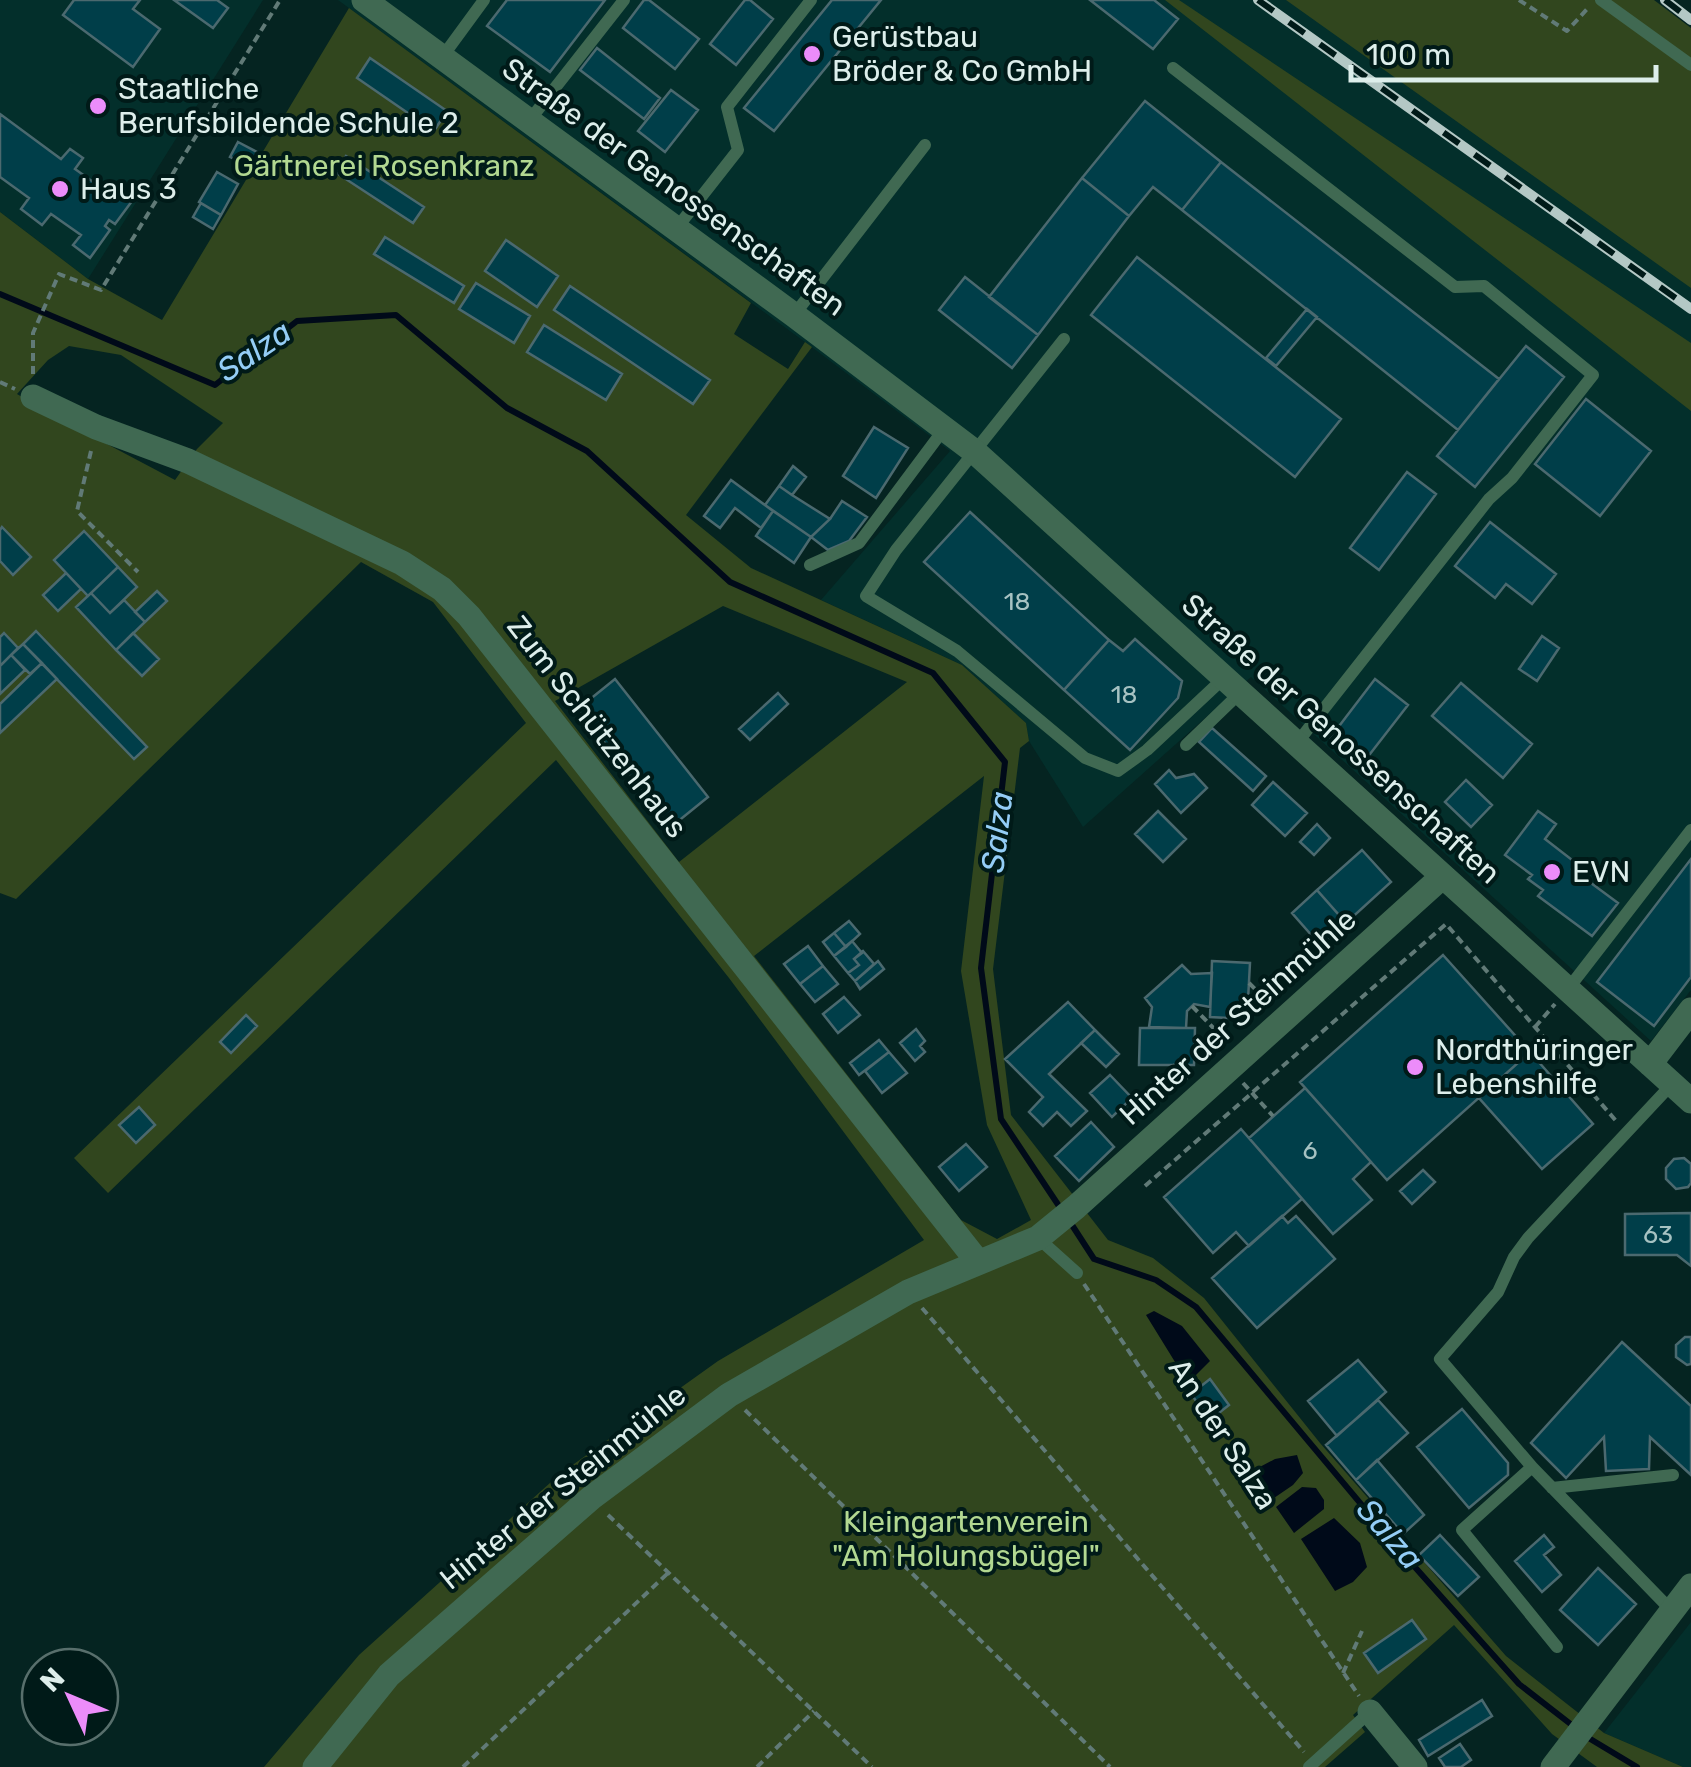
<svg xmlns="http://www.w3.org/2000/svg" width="1691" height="1767" font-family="Rubik,sans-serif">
<rect width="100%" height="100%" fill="#052421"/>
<!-- built -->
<path fill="#032f2b" d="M0 0H263L88 279 0 212Z
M338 0H1404L1691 145V990L1651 1041 1251 677 1083 827 1029 741 1026 723 962 665 821 600 950 451 805 342Z
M1691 1622V1767H1683L1604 1733Z"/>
<!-- green -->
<path fill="#31461e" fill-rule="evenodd" d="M1165 0H1179L1691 343V411Z
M1286 0H1654L1691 28V288Z
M349 8 751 303 734 334 788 369 805 342 812 347 686 515 751 568 962 665 1026 723 1029 741 1020 748 993 969 1011 1115 1108 1240 1153 1258 1204 1298 1320 1443 1506 1656 1604 1733 1683 1767H1597L1552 1734 1454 1625 1353 1715 1365 1732 1325 1767H264L359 1655 560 1474 718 1361 924 1240 729 978 556 760 108 1193 74 1158 526 723 433 602 361 562 16 899 0 893V212L88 279 162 320ZM69 346 121 355 223 423 197 449 175 480 54 416 17 394 48 360ZM723 606 907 682 679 862 555 701ZM984 776 961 971 987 1125 1031 1220 997 1239 961 1220 754 956Z"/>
<!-- water -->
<path fill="#000a19" d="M1154 1311 1182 1326 1210 1361 1188 1383 1146 1315Z
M1297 1455 1303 1473 1293 1485 1274 1498 1265 1496 1253 1482 1256 1469 1275 1459Z
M1302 1487 1316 1488 1324 1500V1509L1294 1533 1276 1507Z
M1334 1518 1360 1543 1367 1567 1353 1582 1335 1591 1301 1539Z"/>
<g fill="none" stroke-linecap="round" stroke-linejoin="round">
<!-- stream -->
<path stroke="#000a19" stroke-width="6" d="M0 294 215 385 297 321 396 315 507 408 587 451 730 582 933 673 1005 762 981 968 1001 1119 1063 1212
M1070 1222 1094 1259 1156 1280 1196 1307 1397 1547 1519 1684 1577 1729
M1587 1737 1637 1767"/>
</g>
<!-- building -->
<path fill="#003e49" stroke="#4b696f" stroke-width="2.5" d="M74 0H140L133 9 160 29 133 67 63 15Z
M174 0H217L228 8 213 28Z
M507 0H605L550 72 487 26Z
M644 0H649L699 39 675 69 623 28Z
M745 0H750L773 19 736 65 710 44Z
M832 0H881L774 131 744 108Z
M1090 0H1154L1178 19 1153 49Z
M597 48 660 98 644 119 580 70Z
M370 58 447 111 434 131 357 78Z
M671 90 698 110 665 152 638 131Z
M1145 101 1221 162 1182 210 1153 187 1129 216 1082 178Z
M0 114 61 159 70 149 83 158 75 169 110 194 117 184 135 197 115 224 109 220 105 226 110 230 90 258 73 245 81 235 51 214 42 225 21 209 29 198 0 177Z
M238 142 257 152 249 166 230 157Z
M346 156 424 207 413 223 335 172Z
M1221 162 1499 379 1458 430 1182 210Z
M217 172 238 184 221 215 199 202Z
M1082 178 1129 216 1038 335 989 297Z
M201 203 221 215 213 229 193 217Z
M385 237 464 286 454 303 374 254Z
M506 240 558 276 537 307 485 271Z
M1137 257 1341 419 1295 477 1091 315Z
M965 277 1038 335 1012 368 939 310Z
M476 283 530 316 514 343 459 309Z
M570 286 710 380 693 404 554 310Z
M1307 309 1317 317 1276 366 1266 358Z
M544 325 622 374 606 400 527 352Z
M1526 346 1564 377 1475 487 1437 456Z
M1586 399 1651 451 1600 516 1535 464Z
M874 427 908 448 876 498 843 476Z
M793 466 806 477 792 495 779 486Z
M1407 472 1436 494 1379 570 1350 548Z
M731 480 773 511 761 528 735 508 720 528 704 516Z
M779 486 792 495 830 519 811 537 765 505Z
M842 501 867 517 849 541 828 550 811 537 830 519Z
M773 511 811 537 794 563 756 536Z
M970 512 1109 640 1064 690 924 562Z
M1490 522 1556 574 1532 604 1506 584 1495 598 1455 566Z
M2 527 31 557 13 575 0 561V530Z
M84 531 118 567 88 596 54 560Z
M118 567 137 587 110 613 91 593Z
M66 573 81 589 58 611 43 595Z
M157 591 167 601 145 622 135 612Z
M91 593 110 613 124 600 145 622 116 650 76 607Z
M36 631 147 747 134 759 23 644Z
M4 633 18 648 0 666V637Z
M133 633 159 659 142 676 116 650Z
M1542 636 1559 648 1537 681 1519 669Z
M1135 639 1182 681 1178 698 1130 750 1064 690 1109 640 1123 651Z
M23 644 42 663 30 674 11 655Z
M11 655 25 670 0 694V666Z
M42 663 57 679 0 733V704Z
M615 679 708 797 671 827 578 709Z
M1375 679 1408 705 1363 763 1330 738Z
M1461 683 1532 744 1503 778 1432 716Z
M778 693 788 704 750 740 739 729Z
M1212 728 1266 776 1253 791 1199 742Z
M1169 770 1176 778 1194 774 1207 788 1181 813 1155 784Z
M1466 780 1492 805 1471 827 1445 802Z
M1273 782 1307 813 1285 836 1252 805Z
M1158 811 1186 839 1163 862 1135 834Z
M1538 811 1556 824 1545 839 1576 863 1572 869 1618 903 1592 936 1538 896 1543 890 1528 879 1532 875 1505 855Z
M1317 824 1330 838 1314 855 1300 842Z
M1362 850 1391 882 1346 923 1317 890Z
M1691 859V977L1654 1026 1597 982Z
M1317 890 1346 923 1321 946 1292 913Z
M849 921 860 934 846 947 834 933Z
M834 933 846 947 834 956 823 942Z
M852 941 862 953 854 959 859 965 848 973 834 956Z
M808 946 823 966 800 984 784 964Z
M863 951 874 964 855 981 848 973 859 965 854 959Z
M1443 955 1530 1052 1387 1180 1300 1082Z
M878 961 884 969 860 989 855 981Z
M1212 961 1250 963 1247 1019 1210 1017Z
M1182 965 1191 974 1212 973 1210 1007 1194 1004 1187 1011 1186 1028 1149 1027 1152 1007 1145 998Z
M823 966 838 984 815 1002 800 984Z
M844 997 860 1015 838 1033 823 1014Z
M1068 1002 1095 1030 1049 1074 1087 1111 1071 1126 1057 1112 1043 1126 1029 1112 1043 1097 1005 1059Z
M246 1015 257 1026 231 1053 220 1042Z
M1140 1028H1195L1194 1065H1139Z
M916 1029 925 1041 920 1046 925 1052 915 1061 900 1043Z
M1095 1030 1119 1054 1106 1067 1081 1043Z
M879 1040 889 1052 859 1075 850 1063Z
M889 1052 907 1073 882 1093 865 1071Z
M1530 1052 1593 1124 1542 1169 1479 1098Z
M1110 1075 1132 1098 1112 1117 1090 1093Z
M1305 1088 1371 1162 1353 1179 1372 1200 1333 1234 1249 1138Z
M139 1107 155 1125 136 1143 119 1125Z
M1091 1122 1114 1147 1079 1181 1055 1156Z
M1241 1129 1302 1199 1249 1246 1236 1232 1213 1253 1164 1197Z
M966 1144 987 1167 959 1191 939 1167Z
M1684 1158 1691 1164V1183L1688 1187 1676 1189 1666 1179V1168L1674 1159Z
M1423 1170 1435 1182 1412 1204 1400 1191Z
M1691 1213V1266L1677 1255H1625V1214Z
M1282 1216 1288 1223 1296 1216 1335 1259 1257 1328 1212 1278Z
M1685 1337H1691V1364L1687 1365 1676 1357V1345Z
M1622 1342 1691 1406V1475L1650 1437 1649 1469 1606 1471 1604 1437 1566 1478 1531 1443Z
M1358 1360 1386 1392 1337 1436 1308 1401Z
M1210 1379 1229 1405 1210 1420 1191 1394Z
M1378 1400 1408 1433 1356 1480 1326 1445Z
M1462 1409 1508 1463V1475L1469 1508 1417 1447Z
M1377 1460 1424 1515 1403 1534 1356 1480Z
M1440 1535 1479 1577 1458 1596 1419 1555Z
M1544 1535 1554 1547 1544 1555 1561 1575 1542 1592 1515 1561Z
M1598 1568 1636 1604 1598 1645 1560 1610Z
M1412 1620 1426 1639 1378 1673 1364 1653Z
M1482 1700 1492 1716 1428 1756 1419 1740Z
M1460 1744 1471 1760 1461 1767H1445L1439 1758Z"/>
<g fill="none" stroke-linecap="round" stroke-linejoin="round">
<!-- path -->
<path stroke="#617a77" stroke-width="4" stroke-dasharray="8 5" stroke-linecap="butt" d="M1519 0 1567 31 1589 7
M33 374V333L59 274 101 290 280 0
M0 382 15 389
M91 451 77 511 138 572
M1249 983 1271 1005
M1192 1006 1228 1043
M1535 1027 1555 1004
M1172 1065 1187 1080
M1243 1083 1273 1116
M1145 1186 1446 924 1617 1122
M1084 1284 1359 1696
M922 1308 1304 1752
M745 1410 1110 1767
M608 1515 872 1767
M1343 1673 1362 1631
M463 1767 668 1573
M757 1767 814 1711"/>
<!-- service -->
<path stroke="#406952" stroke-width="12" d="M1601 0 1691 65
M443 56 484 0
M1173 68 1455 287 1484 286 1593 375 1512 478 1489 499 1297 743
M529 121 624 0
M676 229 738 150 727 107 811 0
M794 315 925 145
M1064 339 896 550 866 596 957 651 1085 758 1118 771 1147 750 1225 677
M810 565 859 543 944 429
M1186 745 1241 692
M1568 989 1691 830
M1038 1238 1077 1273
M1532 1467 1672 1611
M1552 1488 1673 1475
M1557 1647 1462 1530 1532 1467 1440 1359 1498 1292 1514 1257 1528 1238 1672 1084
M1309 1767 1370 1712"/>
<!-- minor -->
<path stroke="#406952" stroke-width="25" d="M364 0 794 315 975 452 1691 1101
M33 397 96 427 188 461 402 563 442 589 469 616 978 1262
M1650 1064 1691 1010
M1370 1712 1415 1767
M315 1767 389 1675 591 1498 729 1395 908 1292 1038 1238 1076 1207 1443 876
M1553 1767 1691 1586"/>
<!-- rail casing -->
<g stroke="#b4c8c5" stroke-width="10">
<path id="rail" d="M1258 0 1691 309
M1665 0 1691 20"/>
</g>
<!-- rail -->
<use href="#rail" stroke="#001a18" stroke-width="6" stroke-dasharray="19" stroke-linecap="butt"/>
</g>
<!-- markers -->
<g fill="#ec8cfa" stroke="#001a18" stroke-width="4">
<circle cx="812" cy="54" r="10"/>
<circle cx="98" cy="106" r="10"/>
<circle cx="60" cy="189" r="10"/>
<circle cx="1552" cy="872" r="10"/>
<circle cx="1415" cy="1067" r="10"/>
</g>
<g text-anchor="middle" stroke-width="8" stroke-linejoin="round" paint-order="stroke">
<!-- number labels -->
<g font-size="25" fill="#a6c2c2">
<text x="1017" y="610">18</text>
<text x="1124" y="703">18</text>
<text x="1310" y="1159">6</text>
<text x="1658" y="1243">63</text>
</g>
<!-- poi labels -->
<g font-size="30" fill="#ddeeeb" stroke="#001a18" text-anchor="start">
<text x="832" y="47">Gerüstbau<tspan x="832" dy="34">Bröder &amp; Co GmbH</tspan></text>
<text x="118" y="99">Staatliche<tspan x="118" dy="34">Berufsbildende Schule 2</tspan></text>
<text x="80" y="199">Haus 3</text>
<text x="1572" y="882">EVN</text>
<text x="1435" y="1060">Nordthüringer<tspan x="1435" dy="34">Lebenshilfe</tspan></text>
</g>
<!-- park labels -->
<g font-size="30" fill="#b2d891" stroke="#001a18">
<text x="384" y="176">Gärtnerei Rosenkranz</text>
<text x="966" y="1532">Kleingartenverein<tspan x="966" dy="34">"Am Holungsbügel"</tspan></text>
</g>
<!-- street labels -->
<g font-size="30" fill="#ddeeeb" stroke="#001a18">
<text transform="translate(674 187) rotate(36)" y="10">Straße der Genossenschaften</text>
<text transform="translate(597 727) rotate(52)" y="10">Zum Schützenhaus</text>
<text transform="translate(1341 739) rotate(42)" y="10">Straße der Genossenschaften</text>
<text transform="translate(1238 1017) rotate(-42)" y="10">Hinter der Steinmühle</text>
<text transform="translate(1223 1434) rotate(57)" y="10">An der Salza</text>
<text transform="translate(563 1487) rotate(-39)" y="10">Hinter der Steinmühle</text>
</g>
<!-- water labels -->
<g font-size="32" font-style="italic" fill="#94cdf6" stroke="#001a18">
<text transform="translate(254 351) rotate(-34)" y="11">Salza</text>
<text transform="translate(997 832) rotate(-83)" y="11">Salza</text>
<text transform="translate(1390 1534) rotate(49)" y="11">Salza</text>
</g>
</g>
<!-- north arrow -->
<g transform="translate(70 1697) rotate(314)"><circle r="48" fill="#001a18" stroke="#586f6c" stroke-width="2.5"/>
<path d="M0-8L18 38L0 25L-18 38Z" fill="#ec8cfa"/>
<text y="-15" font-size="28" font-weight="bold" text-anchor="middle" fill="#ddeeeb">N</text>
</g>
<!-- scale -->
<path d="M1351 65v15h305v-15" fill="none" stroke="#ddeeeb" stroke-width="5"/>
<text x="1366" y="65" font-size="30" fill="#ddeeeb" stroke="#001a18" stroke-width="8" paint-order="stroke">100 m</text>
</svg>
